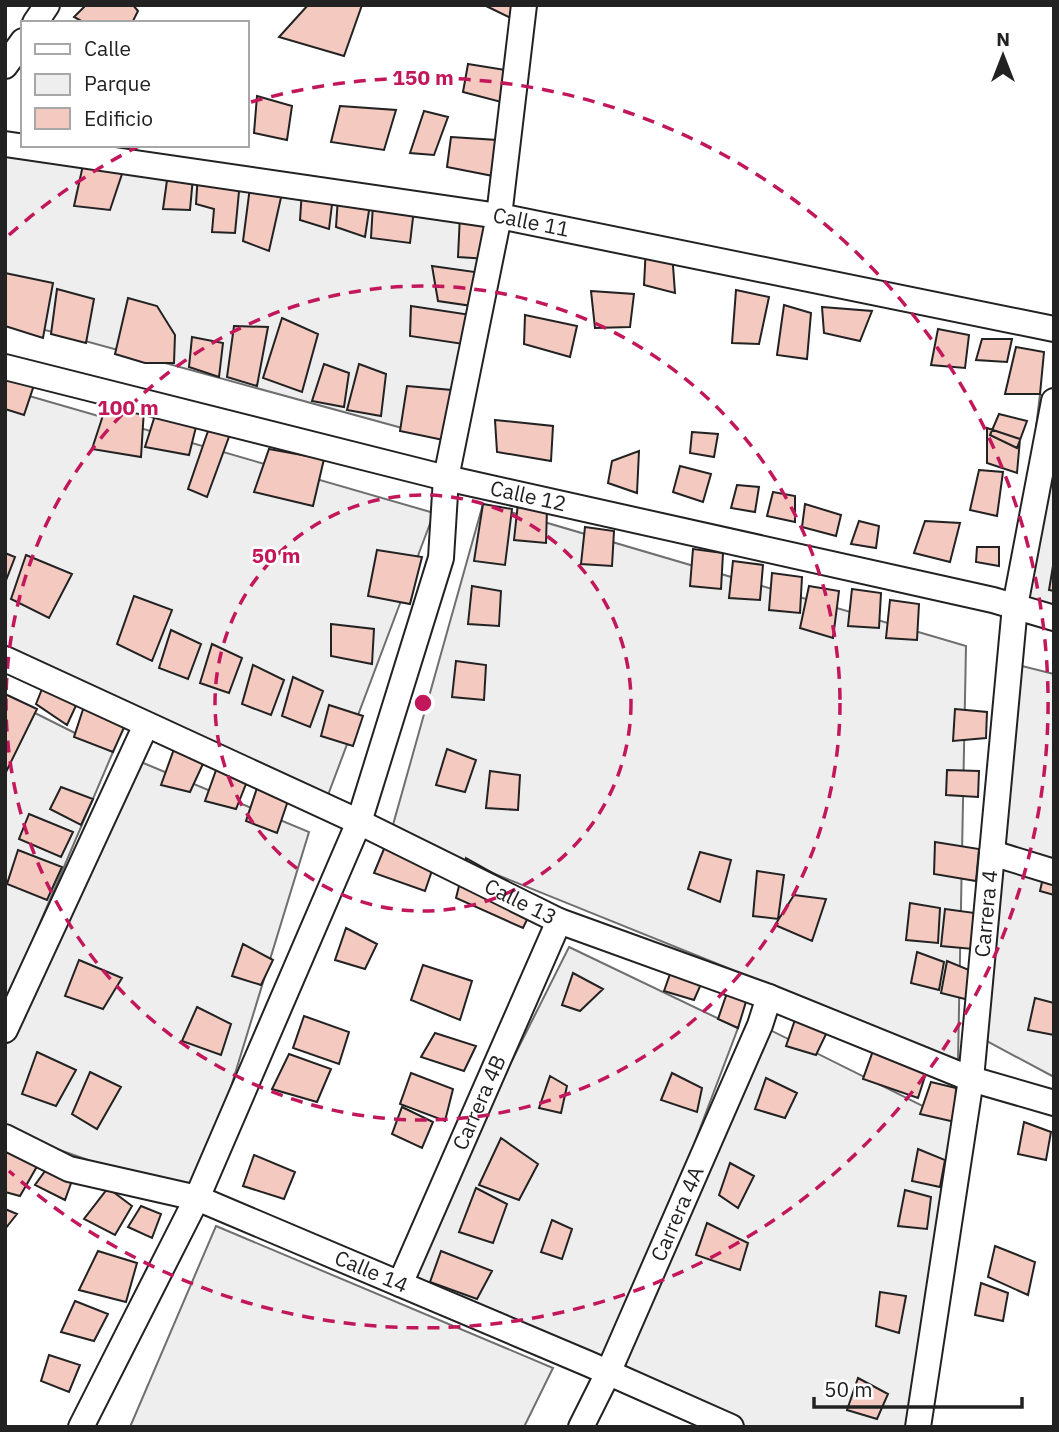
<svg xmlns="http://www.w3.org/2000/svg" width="1059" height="1432" font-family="'IBM Plex Sans',sans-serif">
<rect width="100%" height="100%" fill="#fff"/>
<!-- green -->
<path fill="#eee" stroke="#6f6f6f" stroke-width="2" d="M5 145 491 221 453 442 5 319Z
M5 389 434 513 325 803 5 655Z
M1040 394 1054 407V619L1015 606Z
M483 504 966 646 958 1061 391 832Z
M1010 663 1054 674V1077L981 1038Z
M5 698 113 752 5 1005Z
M141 762 309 832 197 1198 5 1131V1036Z
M569 947 738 1028 615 1353 760 1025 955 1122 916 1427H731L400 1284Z
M216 1226 553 1368 524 1427H130Z"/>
<!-- building -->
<path fill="#f3c9c0" stroke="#222" stroke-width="2" d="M86 5H133L138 11 132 23H85L74 17Z
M308 5H362L344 56 279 37Z
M484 5H515L513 19Z
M468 64 517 72 513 105 463 92Z
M257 96 292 106 287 140 254 133Z
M340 106 396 110 384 150 331 142Z
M424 111 448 117 434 155 410 153Z
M451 137 497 140 493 176 447 167Z
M85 156 126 162 110 210 74 206Z
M168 173 193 177 190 210 163 209Z
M198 174 240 181 235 233 212 232 214 209 196 204Z
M250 187 282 193 269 251 243 241Z
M302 190 333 196 329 229 300 220Z
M338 198 370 204 365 237 336 227Z
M373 204 414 209 410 243 371 238Z
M460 215 491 221 488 259 458 257Z
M646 246 672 252 675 293 644 285Z
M432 266 482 273 479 307 438 301Z
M5 273 53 283 43 338 5 326Z
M57 289 94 299 86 343 51 334Z
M736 290 769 297 759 344 732 343Z
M591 291 634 294 630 327 595 328Z
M128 298 157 306 175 335 174 363H145L115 354Z
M784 305 811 313 807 359 777 355Z
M411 306 471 315 463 344 410 336Z
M822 307 872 311 860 341 824 333Z
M525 315 577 326 570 357 524 344Z
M282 318 318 334 302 392 263 378Z
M234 326 268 327 257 386 227 377Z
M938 329 969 335 965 368 931 365Z
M192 337 223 343 219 377 189 367Z
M982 339H1012L1007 362 976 360Z
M1016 347 1044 352 1040 394H1005Z
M324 364 349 373 344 407 312 401Z
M359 364 386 374 381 416 347 410Z
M5 375 34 385 24 415 5 409Z
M407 386 463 391 453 442 400 431Z
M107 403 144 409 141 457 92 449Z
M157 409 197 423 189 455 145 447Z
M999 414 1027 421 1017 448 990 435Z
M495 420 553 426 551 461 497 452Z
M987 428 1020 439 1017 473 987 463Z
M208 431 230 434 207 497 188 489Z
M692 432 718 434 714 457 690 453Z
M269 449 324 459 313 506 254 492Z
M639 451 637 493 608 483 612 461Z
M680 466 711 474 703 502 673 492Z
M979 470 1003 472 997 516 970 510Z
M737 485 759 487 755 512 731 508Z
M773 492 795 496V522L767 516Z
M518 503 547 508 546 543 514 540Z
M483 504 512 509 505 565 474 561Z
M805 504 841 515 836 536 802 527Z
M859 521 879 526 876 548 851 544Z
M925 521 960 523 950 562 914 553Z
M585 527 614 531 612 566 581 564Z
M977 547H999V566L976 562Z
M693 549 723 553 721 589 690 586Z
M377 550 422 557 410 604 368 596Z
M5 553 15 557 5 583Z
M26 555 72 574 49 618 11 599Z
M1054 560V591L1049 590Z
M733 561 763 565 760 600 729 598Z
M772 573 802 577 800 613 769 610Z
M472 586 501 591 499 626 468 624Z
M809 586 839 591 833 638 800 628Z
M852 589 881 593 879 628 848 626Z
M134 596 172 610 152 661 117 644Z
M890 600 919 604 917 640 886 638Z
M331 624 374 629 372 664 331 656Z
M171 630 201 644 188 679 159 668Z
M212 644 242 658 229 693 200 683Z
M456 661 486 665 484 700 452 697Z
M253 665 284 680 271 715 242 704Z
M293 677 323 691 310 727 282 716Z
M46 679 80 697 67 725 36 704Z
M5 694 37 709 5 774Z
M88 694 131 712 113 752 74 737Z
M329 705 363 716 353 746 321 736Z
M955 709 987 712 986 738 953 741Z
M178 738 208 753 190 792 161 785Z
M447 749 476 760 465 792 436 785Z
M220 759 250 774 236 809 205 801Z
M947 770 979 771 978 797 946 795Z
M490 771 520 775 518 810 486 808Z
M262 773 292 789 277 833 246 821Z
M61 787 93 799 81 825 50 809Z
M29 814 73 832 61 857 19 839Z
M391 832 437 856 425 891 374 873Z
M935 842 979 849 976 881 934 874Z
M18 850 62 867 47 900 7 884Z
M700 852 731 860 720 902 688 889Z
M466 858 514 885 538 897 523 928 456 898Z
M1047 860 1054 863V895L1040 891Z
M757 871 784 875 778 919 753 916Z
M794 895 826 899 812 941 775 925Z
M910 903 940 908 938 943 906 940Z
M945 909 975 913 973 949 941 946Z
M346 928 377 944 365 969 335 960Z
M243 944 273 960 261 985 232 976Z
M917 952 944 962 939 990 911 983Z
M79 960 122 978 103 1009 65 996Z
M675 960 705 975 694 1000 664 991Z
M947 961 974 972 969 1000 941 993Z
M423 965 472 981 460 1020 411 1000Z
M573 973 603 989 580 1011 562 1005Z
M729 987 748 995 738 1028 718 1019Z
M1035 998 1054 1003V1035L1028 1030Z
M197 1007 231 1024 221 1055 182 1041Z
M797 1014 828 1030 816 1055 786 1046Z
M304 1016 349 1032 339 1064 293 1048Z
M435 1033 476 1046 464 1071 421 1057Z
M874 1048 926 1073 918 1098 863 1079Z
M37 1052 76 1070 56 1106 22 1094Z
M289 1054 331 1069 317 1102 272 1089Z
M90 1072 121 1087 97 1129 72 1114Z
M411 1073 453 1089 445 1121 400 1104Z
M672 1073 702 1088 697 1112 661 1100Z
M550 1076 567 1086 561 1113 539 1108Z
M766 1078 797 1093 785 1118 755 1109Z
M931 1082 956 1088 955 1122 920 1114Z
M402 1107 433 1122 422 1148 392 1134Z
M1024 1122 1051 1132 1046 1160 1018 1154Z
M501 1138 538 1164 519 1200 479 1185Z
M5 1143 43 1156 20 1196 5 1192Z
M918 1149 945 1160 940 1187 912 1181Z
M254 1155 295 1172 284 1199 243 1186Z
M53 1160 75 1172 65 1200 35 1185Z
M730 1163 754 1176 738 1208 719 1195Z
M108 1188 132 1206 115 1235 84 1219Z
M476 1188 507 1204 493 1243 459 1232Z
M905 1190 931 1197 927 1229 898 1226Z
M141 1206 161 1214 152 1238 128 1227Z
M5 1209 17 1214 5 1229Z
M552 1220 572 1229 562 1259 541 1252Z
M707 1223 748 1243 740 1270 696 1255Z
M995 1246 1035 1262 1028 1295 988 1277Z
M98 1251 137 1263 126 1302 79 1290Z
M441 1251 492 1271 477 1299 430 1282Z
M981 1283 1008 1293 1003 1321 975 1315Z
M880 1292 906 1296 899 1333 876 1326Z
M75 1301 108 1314 94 1341 61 1332Z
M49 1355 80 1365 69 1392 41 1381Z
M858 1378 888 1394 877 1419 847 1410Z"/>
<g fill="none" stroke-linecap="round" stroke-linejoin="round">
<!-- minor casing -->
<g stroke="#222" stroke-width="28">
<g id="minor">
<path d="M35 23 47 5"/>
<path d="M5 66 23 41"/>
<path id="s1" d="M5 144 499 216 1054 329"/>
<path id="s2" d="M5 367 446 478 993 600 1054 618"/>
<path id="s3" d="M5 659 359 822 559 921 769 997 971 1079 1054 1103"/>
<path d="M992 853 1054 872"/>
<path d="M5 1030 146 725"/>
<path id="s4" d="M5 1137 69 1169 197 1198 589 1364 731 1427"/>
<path id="s5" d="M400 1284 559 921"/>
<path d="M81 1427 197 1198 359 822 441 558 446 478 499 216 524 5"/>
<path id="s6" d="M581 1427 608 1373 760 1025 769 997"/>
<path id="s7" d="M918 1427 971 1079 1015 606 1054 401"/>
</g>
</g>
<!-- minor -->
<use href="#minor" stroke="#fff" stroke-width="24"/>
</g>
<!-- distance rings -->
<g fill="none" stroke="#c2185b" stroke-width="3.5" stroke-dasharray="12 9">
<circle cx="423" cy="703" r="208"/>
<circle cx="423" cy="703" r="417"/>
<path d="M9 235A625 625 0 0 1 139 146M251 102A625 625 0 1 1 9 1171"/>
</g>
<g text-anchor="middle" stroke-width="5" stroke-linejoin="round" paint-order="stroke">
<!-- street labels -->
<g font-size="21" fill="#222" stroke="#fff">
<text dy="7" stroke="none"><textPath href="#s1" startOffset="532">Calle 11</textPath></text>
<text dy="7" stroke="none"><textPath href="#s2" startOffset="539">Calle 12</textPath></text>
<text dy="7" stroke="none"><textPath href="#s3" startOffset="570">Calle 13</textPath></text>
<text dy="7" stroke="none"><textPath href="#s7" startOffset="518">Carrera 4</textPath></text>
<text dy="7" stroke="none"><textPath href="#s5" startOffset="198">Carrera 4B</textPath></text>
<text dy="7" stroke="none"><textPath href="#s6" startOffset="234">Carrera 4A</textPath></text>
<text dy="7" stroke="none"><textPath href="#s4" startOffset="392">Calle 14</textPath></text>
</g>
</g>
<circle cx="423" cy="703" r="10" fill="#c2185b" stroke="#fff" stroke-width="3.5"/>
<g font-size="21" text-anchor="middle" font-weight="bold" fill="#c2185b" stroke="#fff" stroke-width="5" stroke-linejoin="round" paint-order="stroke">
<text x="423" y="85">150 m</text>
<text x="128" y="415">100 m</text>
<text x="276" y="563">50 m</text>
</g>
<!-- border -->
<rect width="1059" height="1432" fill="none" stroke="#222222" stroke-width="14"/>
<!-- legend -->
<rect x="21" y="21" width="228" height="126" fill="#ffffff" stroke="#a7a7a7" stroke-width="2"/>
<rect x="35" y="44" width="35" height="10" fill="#ffffff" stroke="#a7a7a7" stroke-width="2"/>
<text x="84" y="56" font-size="21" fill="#222222">Calle</text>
<rect x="35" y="74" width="35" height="21" fill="#eeeeee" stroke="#a7a7a7" stroke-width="2"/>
<text x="84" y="91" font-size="21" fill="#222222">Parque</text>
<rect x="35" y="108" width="35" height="21" fill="#f3c9c0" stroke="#a7a7a7" stroke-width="2"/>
<text x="84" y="126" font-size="21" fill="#222222">Edificio</text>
<!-- north arrow -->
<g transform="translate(1003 56)" stroke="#ffffff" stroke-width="5" paint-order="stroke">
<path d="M0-5L12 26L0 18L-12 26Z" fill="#222222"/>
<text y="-10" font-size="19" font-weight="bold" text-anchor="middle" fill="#222222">N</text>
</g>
<!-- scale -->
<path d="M814 1397v10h208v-10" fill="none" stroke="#222222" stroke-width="3.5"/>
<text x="824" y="1397" font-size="21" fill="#222222" stroke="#ffffff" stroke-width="5" paint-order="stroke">50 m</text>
</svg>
